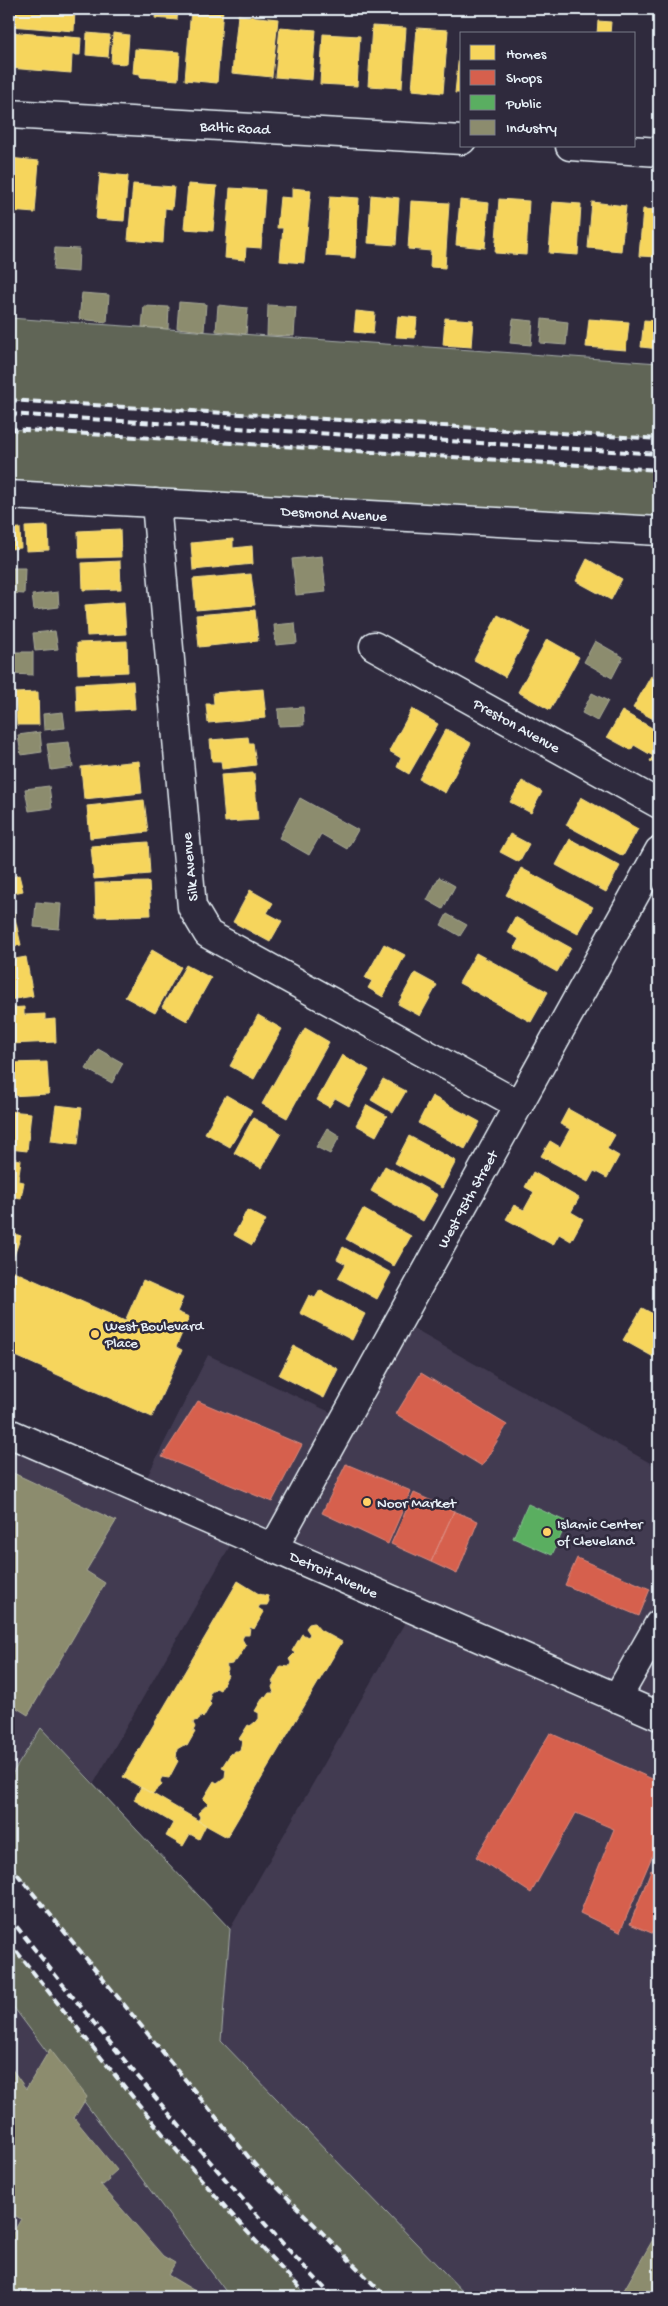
<svg xmlns="http://www.w3.org/2000/svg" width="668" height="2306" font-family="'Gochi Hand',sans-serif">
<rect width="100%" height="100%" fill="#2f2a3d"/>
<filter id="ink" filterUnits="userSpaceOnUse"><feTurbulence type="fractalNoise" baseFrequency=".02" numOctaves="2"/><feDisplacementMap in="SourceGraphic" scale="10" xChannelSelector="R" yChannelSelector="G"/><feConvolveMatrix kernelMatrix="1 2 1 2 8 2 1 2 1" color-interpolation-filters="sRGB"/></filter>
<g filter="url(#ink)">
<!-- built -->
<path fill="#423b51" d="M399 1321 659 1468V2297H468L221 2041 230 1929 412 1610 238 1532 94 1783 41 1728 9 1779V1433L141 1489 208 1355 345 1419Z
M9 2001 230 2297H9Z"/>
<!-- green -->
<path fill="#616557" stroke="#a4aba8" d="M9 318 659 363V439L9 400Z
M9 429 659 470V531L9 495Z
M41 1728 230 1929 221 2041 468 2297H386L255 2165 9 1863V1779Z
M9 1942C106 2063 200 2187 309 2297H230L9 2001Z"/>
<!-- homes -->
<path fill="#f6d55c" stroke="#f2dd8b" d="M11 9H75L74 31 9 26Z
M156 9H178L177 20 155 18Z
M191 9H223L217 83 185 80Z
M238 15 278 19 272 77 232 73Z
M598 21 611 22 610 34H597Z
M372 26 406 28 402 88 368 86Z
M280 27 316 30 312 80 275 77Z
M417 28 448 30 443 93 412 90Z
M9 32 81 38 80 55H72L71 73 9 68Z
M87 33 110 35 108 57 86 55Z
M113 33 129 35 127 64 111 63Z
M323 34 360 36 357 86 320 84Z
M460 44H462V93H455Z
M135 49 180 52 178 80 140 77V74L133 73Z
M9 158 39 161 35 213 9 211Z
M100 173 128 176 124 221 96 219Z
M133 184 174 187 172 209 165 208 163 243 128 240Z
M188 184 217 186 213 231 184 229Z
M230 188 265 190 261 248 246 247 245 260 225 258Z
M292 188 311 190 304 263 280 261 283 228H277L280 197 292 198Z
M371 195 399 198 396 245 368 243Z
M330 196 359 198 355 258 326 256Z
M499 199 529 201 526 255 495 253Z
M460 200 489 203 485 248 456 245Z
M411 201 449 203 445 268 430 267 431 251 408 249Z
M553 202 581 204 578 255 549 253Z
M592 202 626 206 621 251 588 248Z
M643 209 659 210V257L639 256Z
M356 311 375 313 373 334 354 332Z
M398 316 417 318 415 338 396 337Z
M445 318 473 320 471 347 443 345Z
M589 319 629 322 626 350 586 347Z
M644 320 659 321V349L641 347Z
M48 526 49 550 26 551 25 527Z
M20 528 21 548 9 549V529Z
M120 529 121 557 79 558 78 531Z
M233 539V548L252 546 253 564 193 570 191 543Z
M587 559 622 579 611 600 576 581Z
M120 561 121 589 83 590 82 563Z
M251 574 255 605 196 610 193 579Z
M124 602 126 634 87 636 85 605Z
M255 610 258 641 199 647 196 615Z
M498 615 530 632 505 677 474 660Z
M547 639 579 657 550 710 518 692Z
M127 641 128 672 78 674 77 643Z
M651 676 659 681V722L633 708Z
M133 681 135 709 77 712 76 684Z
M263 689 266 718 208 723 206 704H214L213 693Z
M38 692 39 725H17L15 693Z
M412 709 438 724 409 774 397 767 401 758 389 751Z
M622 711 659 732V766L650 761 653 756 634 745 631 750 607 737Z
M446 729 471 743 445 793 419 779Z
M248 737 249 743H253L256 765 222 769 221 761H212L210 740Z
M139 761 142 793 84 799 81 767Z
M254 773 258 820 225 822 221 775Z
M522 781 542 792 531 813 510 802Z
M581 797 638 829 623 856 566 825Z
M144 800 148 832 90 838 87 806Z
M510 834 529 844 519 862 500 852Z
M570 839 620 866 606 892 556 865Z
M148 842 150 874 94 879 91 846Z
M521 868 593 907 578 934 506 895Z
M19 875 23 891 9 894V878Z
M149 882 151 915 96 917 95 883Z
M250 890 273 903 267 913 282 921 270 942 233 922Z
M12 905 21 945 9 947V906Z
M515 917 571 948 557 972 514 948 519 939 507 932Z
M384 944 405 955 383 997 368 988 372 981 365 978Z
M152 950 181 967 155 1013 125 997Z
M476 953 548 992 531 1022 459 983Z
M26 957 33 996 9 1000V960Z
M186 965 211 978 187 1021 162 1007Z
M415 973 437 985 420 1016 398 1004Z
M24 1007V1015L45 1014V1020L55 1019 56 1042 9 1044V1008Z
M258 1015 282 1029 254 1079 230 1066Z
M305 1028 329 1042 287 1118 262 1104Z
M342 1055 369 1070 349 1106 335 1098 329 1107 317 1100Z
M47 1062 49 1094 9 1096V1063Z
M383 1079 406 1091 393 1113 371 1100Z
M226 1095 252 1110 230 1147 205 1133Z
M432 1096 480 1122 465 1149 418 1123Z
M56 1105 82 1108 78 1144 51 1141Z
M367 1105 387 1116 376 1136 356 1125Z
M568 1109 615 1135 607 1149 619 1156 607 1178 594 1171 588 1182 541 1156 550 1141 560 1147 570 1129 560 1124Z
M9 1111 31 1113 27 1151 9 1149Z
M253 1118 281 1133 261 1168 234 1153Z
M409 1136 456 1161 442 1188 395 1163Z
M9 1158 21 1160 18 1181 24 1182 21 1198 9 1196Z
M385 1166 438 1195 423 1221 371 1191Z
M533 1172 579 1198 571 1212 583 1219 571 1241 559 1234 553 1245 506 1219 514 1205 524 1210 534 1192 525 1187Z
M363 1209 411 1236 394 1266 346 1239Z
M247 1210 266 1220 252 1245 234 1235Z
M9 1232 21 1236 11 1264 9 1263Z
M343 1247 391 1273 377 1299 338 1278 346 1264 337 1259Z
M9 1269 125 1321 143 1280 183 1298 177 1312 189 1317 176 1347 182 1350 152 1417 9 1353Z
M320 1290 365 1314 352 1340 300 1313 309 1295 315 1298Z
M642 1308 659 1317V1360L623 1340Z
M294 1346 338 1369 324 1398 279 1375Z
M238 1581 259 1594 268 1596 269 1601 267 1605H260L258 1608 264 1612 254 1629 250 1627 249 1635H244L242 1639 246 1646 236 1661 234 1660 232 1664 226 1665 228 1669 226 1674 228 1675 220 1690 216 1688 209 1694 211 1698 209 1702 211 1704 203 1718 201 1716 199 1720 194 1721 193 1723 195 1727 193 1731 195 1732 187 1746 184 1745 177 1749 176 1759 178 1761 169 1778 162 1777 160 1781 162 1785 152 1794 123 1777Z
M314 1623 320 1630 342 1642 227 1837 198 1821 200 1817 198 1813 208 1804 203 1799 214 1781 217 1783 225 1777 226 1769 222 1767 231 1753 233 1754 235 1751H240L242 1740 239 1739 248 1725 250 1726 259 1719V1713L255 1711 264 1696 266 1697 269 1693H274L272 1687 274 1683 272 1682 281 1666 289 1667 291 1663 289 1659 295 1653 292 1651 302 1634 308 1637 310 1634 306 1628 309 1624Z
M141 1787 206 1825 199 1839 190 1834 183 1846 166 1836 173 1823 134 1800Z"/>
<!-- shops -->
<path fill="#d6604d" stroke="#db8c80" d="M421 1373 507 1425 482 1466 396 1414Z
M198 1401 302 1445 272 1502 162 1457Z
M346 1464 411 1491 388 1544 322 1513Z
M414 1493 454 1511 431 1562 391 1544Z
M454 1511 478 1521 457 1574 431 1562Z
M577 1558 650 1589 639 1616 565 1585Z
M550 1733 659 1782V1840L620 1932 580 1913 614 1829 576 1813 531 1893 476 1857Z
M651 1870 659 1874V1936L630 1924Z"/>
<!-- public -->
<path fill="#5aae61" stroke="#85c28e" d="M528 1504 567 1522 552 1555 513 1538Z"/>
<!-- industry -->
<path fill="#8c8c6e" stroke="#a8aa97" d="M55 248 79 249 78 272 53 270Z
M82 293 109 295 107 322 79 319Z
M179 302 206 304 204 331 177 328Z
M218 305 248 308 246 334 216 331Z
M268 305 296 307 294 336 267 335Z
M144 306 169 307 168 329 142 327Z
M513 319 533 321 531 345 510 343Z
M542 319 568 322 566 345 540 343Z
M322 556 326 592 296 595 292 559Z
M9 568H25L24 594 9 593Z
M58 592 59 607 34 610 32 595Z
M295 623 297 643 276 645 274 625Z
M55 631 58 649 35 651 33 633Z
M595 641 623 657 612 678 584 662Z
M11 652H33V675L11 674Z
M659 666V677L655 674Z
M592 693 608 701 597 721 582 713Z
M303 707 304 725 279 726 278 709Z
M63 712 65 728 44 730 43 714Z
M40 732 42 752 21 755 18 735Z
M69 742 73 767 51 770 47 744Z
M49 786 52 808 29 811 25 789Z
M300 798 358 830 347 849 321 834 309 855 279 838Z
M439 877 455 886 443 909 427 900Z
M36 902 61 904 59 929 34 927Z
M447 914 467 925 460 936 441 925Z
M98 1049 123 1063 112 1083 86 1069Z
M327 1128 340 1136 330 1154 316 1147Z
M9 1471 116 1521 86 1571 105 1583 28 1715 9 1703Z
M50 2049 87 2097 74 2118 117 2170 108 2178 109 2180 103 2185 100 2184 163 2256 175 2263 168 2275 205 2297H9V2240L21 2219 9 2212V2065L26 2089Z
M659 2229V2297H620Z"/>
<g fill="none" stroke-linecap="round" stroke-linejoin="round">
<!-- minor casing -->
<g stroke="#e8f1f8" stroke-width="31">
<path id="minor" d="M9 114 462 140
M570 146 659 152
M9 495 659 531
M156 503 192 907 208 934 519 1105
M374 646 659 804
M274 1547 659 851
M617 1698 659 1624"/>
</g>
<!-- major casing -->
<g stroke="#e8f1f8" stroke-width="31">
<path id="major" d="M9 1433 659 1716"/>
</g>
<!-- minor -->
<use href="#minor" stroke="#2f2a3d" stroke-width="28"/>
<!-- major -->
<use href="#major" stroke="#2f2a3d" stroke-width="28"/>
<!-- rail -->
<path stroke="#e8f1f8" stroke-width="4" stroke-dasharray="8 4" stroke-linecap="butt" d="M9 400 659 439
M9 414 659 454
M9 429 659 470
M9 1864 255 2165 386 2297
M9 1917C113 2048 218 2177 333 2297
M9 1942C106 2063 200 2187 309 2297"/>
</g>
</g>
<!-- markers -->
<g fill="#ffd166" stroke="#2f2a3d" stroke-width="2">
<circle cx="95" cy="1334" r="5"/>
<circle cx="367" cy="1502" r="5"/>
<circle cx="547" cy="1532" r="5"/>
</g>
<g text-anchor="middle" stroke-width="5" stroke-linejoin="round" paint-order="stroke">
<!-- street labels -->
<g font-size="15" fill="#e8f1f8" stroke="#2f2a3d">
<text transform="translate(235 127) rotate(3)" y="5">Baltic Road</text>
<text transform="translate(334 513) rotate(3)" y="5">Desmond Avenue</text>
<text transform="translate(517 725) rotate(29)" y="5">Preston Avenue</text>
<text transform="translate(189 867) rotate(-96)" y="5">Silk Avenue</text>
<text transform="translate(467 1199) rotate(-61)" y="5">West 95th Street</text>
<text transform="translate(334 1574) rotate(24)" y="5">Detroit Avenue</text>
</g>
<!-- poi labels -->
<g font-size="15" fill="#e8f1f8" stroke="#2f2a3d" text-anchor="start">
<text x="105" y="1330">West Boulevard<tspan x="105" dy="17">Place</tspan></text>
<text x="377" y="1507">Noor Market</text>
<text x="557" y="1528">Islamic Center<tspan x="557" dy="17">of Cleveland</tspan></text>
</g>
</g>
<!-- margin -->
<rect width="668" height="2306" fill="none" stroke="#2f2a3d" stroke-width="30"/>
<rect x="15" y="15" width="638" height="2276" fill="none" stroke="#e8f1f8" stroke-width="2" filter="url(#ink)"/>
<!-- legend -->
<rect x="460" y="32" width="175" height="115" fill="#2f2a3d" stroke="#797a88"/>
<rect x="470" y="45" width="25" height="15" fill="#f6d55c" stroke="#797a88"/>
<text x="506" y="58" font-size="15" fill="#e8f1f8">Homes</text>
<rect x="470" y="70" width="25" height="15" fill="#d6604d" stroke="#797a88"/>
<text x="506" y="82" font-size="15" fill="#e8f1f8">Shops</text>
<rect x="470" y="95" width="25" height="15" fill="#5aae61" stroke="#797a88"/>
<text x="506" y="108" font-size="15" fill="#e8f1f8">Public</text>
<rect x="470" y="120" width="25" height="15" fill="#8c8c6e" stroke="#797a88"/>
<text x="506" y="132" font-size="15" fill="#e8f1f8">Industry</text>
</svg>
